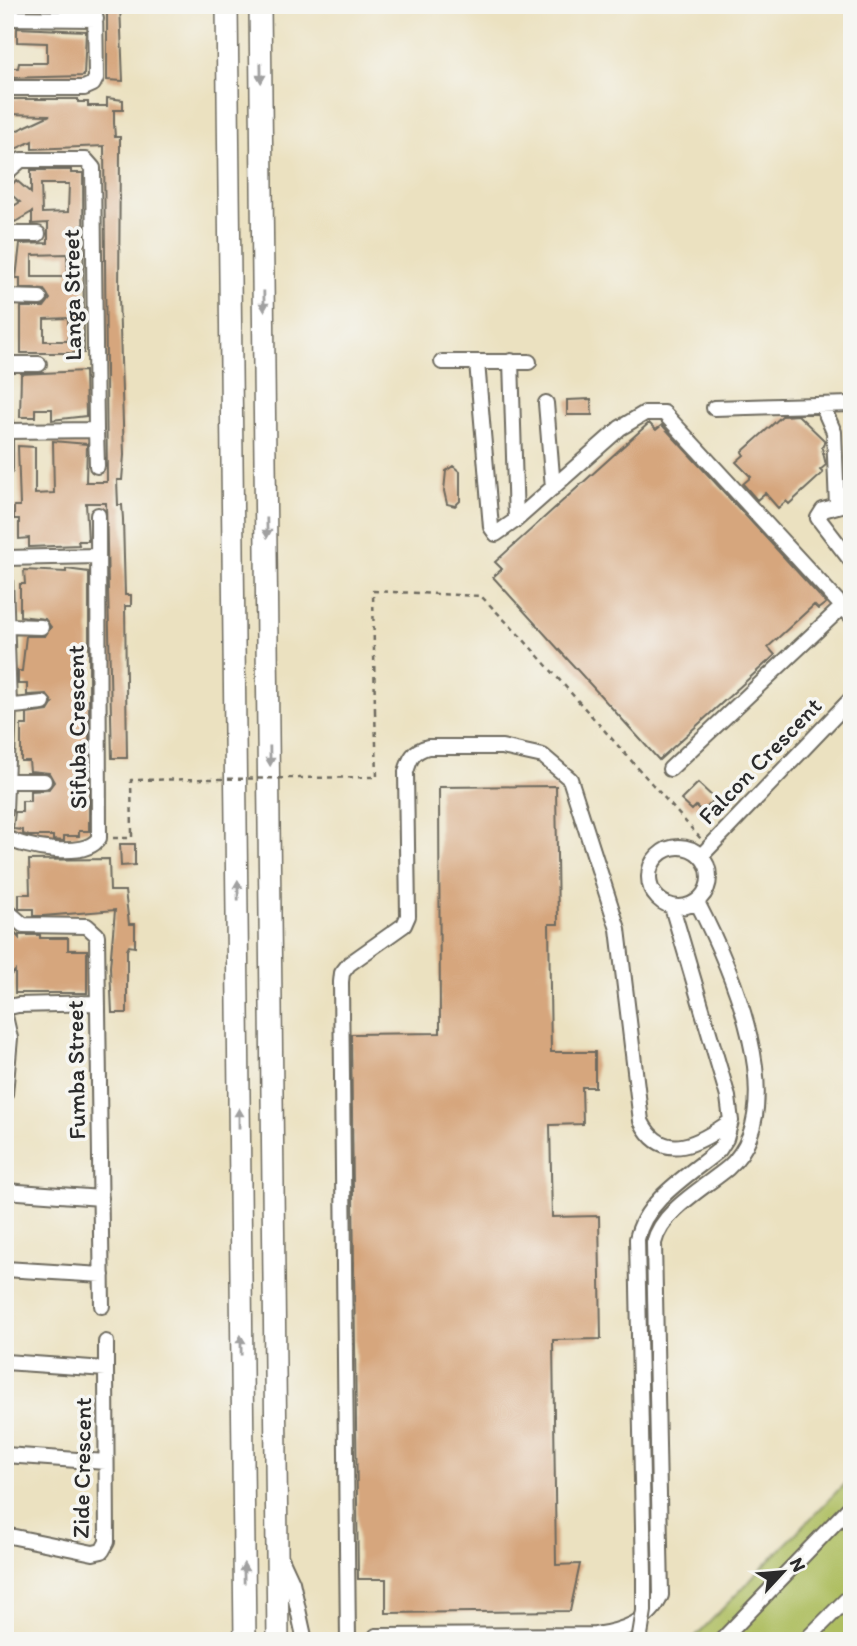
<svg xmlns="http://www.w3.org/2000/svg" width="857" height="1646" font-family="Itim,sans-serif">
<rect width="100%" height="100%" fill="#f6f6f2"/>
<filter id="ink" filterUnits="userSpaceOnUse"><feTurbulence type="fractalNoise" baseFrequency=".0143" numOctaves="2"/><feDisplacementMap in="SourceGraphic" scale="14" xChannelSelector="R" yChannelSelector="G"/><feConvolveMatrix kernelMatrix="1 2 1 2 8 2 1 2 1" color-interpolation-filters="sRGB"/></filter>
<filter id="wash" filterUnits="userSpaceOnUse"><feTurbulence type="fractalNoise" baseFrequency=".00686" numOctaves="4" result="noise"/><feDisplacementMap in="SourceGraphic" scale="28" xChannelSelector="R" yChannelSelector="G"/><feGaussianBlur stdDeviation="1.57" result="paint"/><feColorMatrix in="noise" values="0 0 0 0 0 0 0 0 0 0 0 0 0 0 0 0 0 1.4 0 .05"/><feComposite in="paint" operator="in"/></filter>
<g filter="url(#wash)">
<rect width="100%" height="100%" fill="#ebe1c0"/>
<!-- green -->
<path fill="#aebe61" stroke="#6c7446" stroke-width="2" d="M852 1476V1641H691Z"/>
<g id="blocks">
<!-- building -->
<path fill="#d6a67d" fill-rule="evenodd" d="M107 5H120L123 81 107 80Z
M17 28 86 31 84 76 6 78V68H18L19 63H47V43L17 42Z
M107 98 123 100V110H114V123L115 137H120V147L119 297 124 455 122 480H117L118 505H122L123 519 125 595H131V606H125L127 758H112L106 503H86L88 541H78L79 545 29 547V538L19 539V519H14V506H20L18 446 35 447V494L54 493 53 441 87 444 86 482H107L104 146 32 149V141L5 154V136L50 115 6 114V99H78V102H88V106H107Z
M31 170H71V173H83L84 353H21V307H44L50 299 44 290 20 288V278H16L20 244 48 243V223L32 224V212L15 222 7 210 20 202 7 191 16 180 31 193ZM41 184H69L68 212 42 213ZM67 254 68 277H32V255ZM68 318V341H44V319Z
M85 371 86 416 52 420V409H35V417H20L21 374Z
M591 399 592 415H567V400Z
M798 415 825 441 822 448 826 465 820 470 823 473 789 504 786 501 778 508 765 493 757 500 743 484 751 477 736 462 744 455 742 452 782 416Z
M649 423 656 430 662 425 826 603 818 609 814 605 768 647 775 655 659 760 493 577 502 569 495 562Z
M453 466 460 472V501L455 506 447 504 444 491 446 471Z
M66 569 89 572V831H79V836H64V841L53 840V836H29L23 834V830L13 829 15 812H22V801H30V791L48 790 54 782 49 773 30 771 29 761H21V725H27V714L48 711 53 703 46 694 27 695V684H18V671H22L26 636H45L51 627 45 619 20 616V584H25L24 570 66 572Z
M698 783 715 799 702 812 696 806 692 810 681 800Z
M556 786 558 924H549L551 1052H595V1087H582L583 1124 550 1125 552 1217 599 1216 601 1339 553 1340 556 1565 580 1564 570 1611 386 1613V1579H358L351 1034 440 1033 439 787Z
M120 844H135V865L121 866Z
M109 859 110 891H125L129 924H135V947L129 946 127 950V1013H112L110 967 115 910 43 916H33V909H19V894H30L29 860Z
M5 922 19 938V935H40V938H68V950H87V993H15V971L5 980Z"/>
</g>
</g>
<g filter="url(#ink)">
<use href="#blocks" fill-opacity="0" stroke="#6e6b5f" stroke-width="2"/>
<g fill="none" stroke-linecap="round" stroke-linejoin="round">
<!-- minor casing -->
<g stroke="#6e6b5f" stroke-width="18">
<path id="minor" d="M5 18 96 19
M5 88H84L93 84 96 78 95 5
M5 174 21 160H86L93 168 96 430 6 431
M5 234H38
M5 297 40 298
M511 361 516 520
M442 362H529
M477 362 491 527 496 534 516 520 620 428 645 413H664L852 617
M5 364H39
M546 403 553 488
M822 405 834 432 837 506
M714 408 852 404
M5 421V469
M96 430 97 466
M852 502 823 510 818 518 852 562
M5 558 98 556
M5 577 9 707 5 811
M7 626 41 627
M5 707 43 703
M670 769 843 606
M8 781H44
M5 837C24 848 85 860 99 838L98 515
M649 877a30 30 0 1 1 60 0a30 30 0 1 1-60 0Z
M701 856 852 698
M5 909 23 925 87 926 97 935 102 1306
M5 1008 18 1005 98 1003
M5 1016 10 1038 5 1094
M5 1191 101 1198
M5 1269 102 1275
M106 1342V1369
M5 1362 106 1369 107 1542 102 1551 93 1553 5 1535
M5 1455 106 1462
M280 1556 292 1582 305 1641
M644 1575 637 1239C645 1200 689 1175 719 1150L726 1139 731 1121 728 1097 672 907
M348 1641 341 982 342 973 349 964 404 925 408 916 406 772C410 758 413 751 428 747H502L543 756 570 779 618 929 641 1121C663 1166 702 1142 731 1121
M376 1641V1636L595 1635C622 1631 650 1622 661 1595L654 1243C661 1211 704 1188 728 1168 794 1109 730 966 697 902
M721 1641 852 1505
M805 1641 852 1594"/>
</g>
<!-- highway casing -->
<g stroke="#6e6b5f" stroke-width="24">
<path id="highway" d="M227 5 245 1641
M260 5 278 1641"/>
</g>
<!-- path -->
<path stroke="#6e6b5f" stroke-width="2.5" stroke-dasharray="5 5" stroke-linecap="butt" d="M375 711 373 591 481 596 523 639 701 839
M113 838H132V833"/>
<!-- minor -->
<use href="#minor" stroke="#fff" stroke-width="14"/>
<!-- highway -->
<use href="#highway" stroke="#fff" stroke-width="21"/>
<!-- minor-bridge casing -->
<g stroke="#6e6b5f" stroke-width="18" stroke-linecap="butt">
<path id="minor-bridge" d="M639 1641 644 1611V1575"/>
</g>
<!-- path-bridge -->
<path stroke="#6e6b5f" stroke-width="2.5" stroke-dasharray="5 5" stroke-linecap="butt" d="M132 833 131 780 377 777 375 711"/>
<!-- minor-bridge -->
<use href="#minor-bridge" stroke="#fff" stroke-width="14"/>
</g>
<!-- one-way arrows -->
<defs><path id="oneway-solid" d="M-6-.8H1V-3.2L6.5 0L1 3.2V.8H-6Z" transform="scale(1.75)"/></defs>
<g fill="#a0a0a0">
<use href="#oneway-solid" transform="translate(261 73) rotate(89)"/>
<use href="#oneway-solid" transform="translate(264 301) rotate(89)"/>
<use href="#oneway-solid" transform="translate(267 528) rotate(89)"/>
<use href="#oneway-solid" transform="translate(270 756) rotate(89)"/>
<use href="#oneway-solid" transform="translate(238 890) rotate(-91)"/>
<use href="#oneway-solid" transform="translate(239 1118) rotate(-90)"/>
<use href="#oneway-solid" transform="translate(241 1345) rotate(-91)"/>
<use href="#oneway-solid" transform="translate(244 1573) rotate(-91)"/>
</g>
</g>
<g text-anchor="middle" stroke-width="7" stroke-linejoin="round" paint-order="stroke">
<!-- street labels -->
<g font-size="24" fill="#2b2b2b" stroke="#f6f6f2">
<text transform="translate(72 295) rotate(-91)" y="8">Langa Street</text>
<text transform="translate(77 727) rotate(-91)" y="8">Sifuba Crescent</text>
<text transform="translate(760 761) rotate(-46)" y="8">Falcon Crescent</text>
<text transform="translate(76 1070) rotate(-91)" y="8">Fumba Street</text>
<text transform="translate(82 1468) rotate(-89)" y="8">Zide Crescent</text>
</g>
</g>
<!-- margin -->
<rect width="857" height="1646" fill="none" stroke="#f6f6f2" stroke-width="28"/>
<!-- north arrow -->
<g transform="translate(783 1572) rotate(64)" stroke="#f6f6f2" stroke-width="5" paint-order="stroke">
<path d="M0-5L12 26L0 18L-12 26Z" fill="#2b2b2b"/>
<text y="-10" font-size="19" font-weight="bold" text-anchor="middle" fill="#2b2b2b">N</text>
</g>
</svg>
